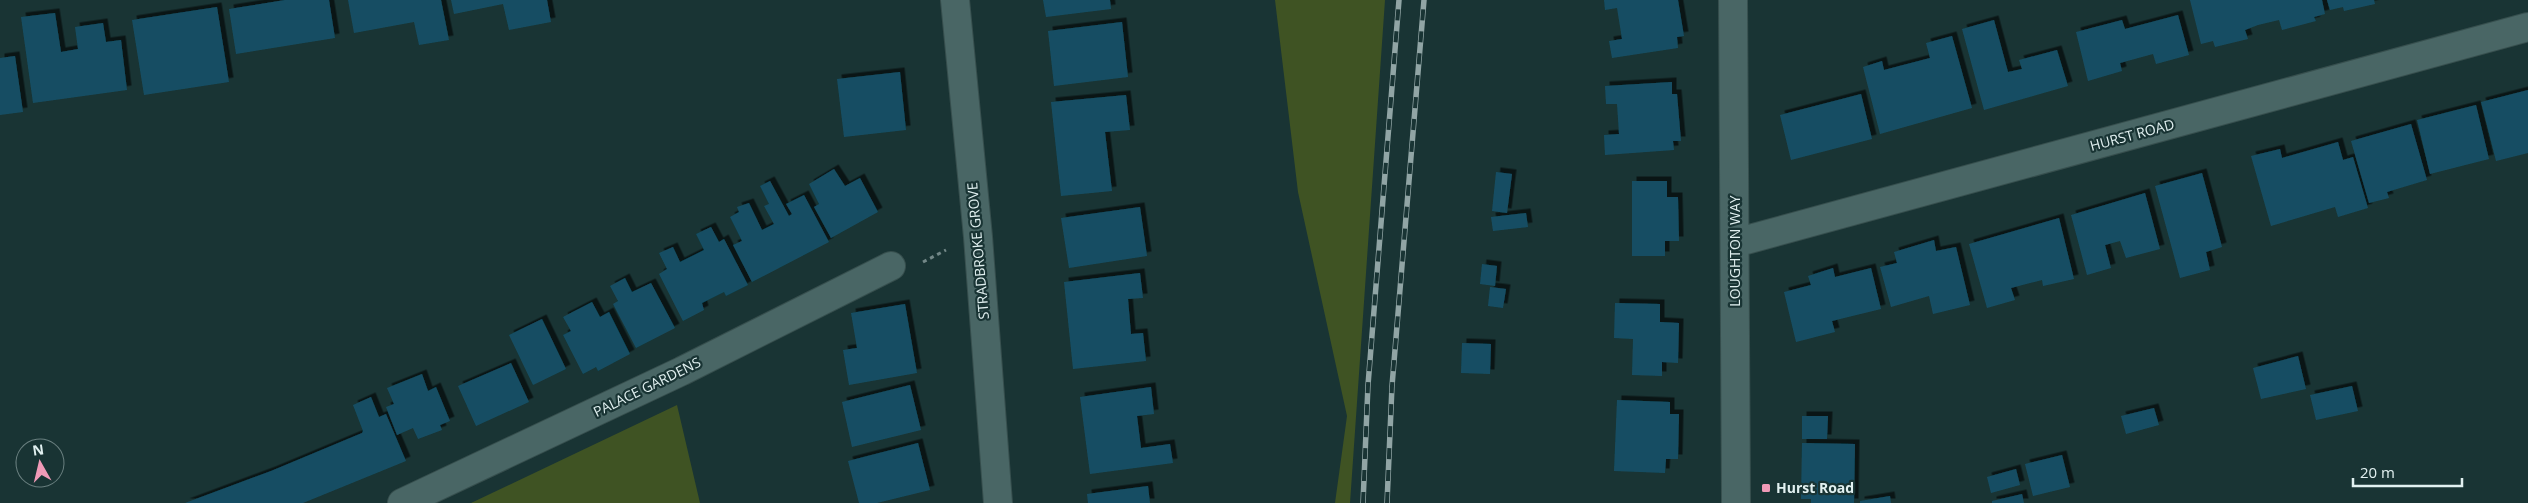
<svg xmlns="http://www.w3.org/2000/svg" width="2528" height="503" font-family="'Open Sans',sans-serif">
<defs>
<filter id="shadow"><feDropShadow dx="4.5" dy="-4.5" stdDeviation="0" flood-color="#0009"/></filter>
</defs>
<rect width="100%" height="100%" fill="#193434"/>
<!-- green -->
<path fill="#3f5323" d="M1275 0H1385L1350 503H1335L1347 416 1298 192Z
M677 405 700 503H471Z"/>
<!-- building -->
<path fill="#164e63" filter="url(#shadow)" d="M285 0H329L335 38 236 54 229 9Z
M348 0H441L449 40 419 45 414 22 354 33Z
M451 0H547L551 22 509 30 503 4 454 14Z
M1043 0H1110L1111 9 1046 17Z
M1604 0H1678L1684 36 1677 37 1678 48 1612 58 1609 41 1622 39 1617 8 1605 10Z
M2190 0H2322L2325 14 2314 17 2316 21 2282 30 2279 20 2258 25 2245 30 2248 39 2215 47 2213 41 2201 44Z
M2327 0H2374L2375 4 2344 11 2343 7 2330 10Z
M217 7 229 82 144 95 132 20Z
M55 13 61 52 78 49 75 27 103 23 106 42 121 40 127 90 33 103 21 17Z
M2178 15 2189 55 2156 64 2153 54 2120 63 2122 71 2088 81 2076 32 2122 20 2125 29Z
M1994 20 2008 72 2022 69 2019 60 2057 50 2068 86 1984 110 1962 29Z
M1122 22 1128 77 1054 86 1048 31Z
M1952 36 1972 108 1880 134 1863 67 1882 61 1884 70 1930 58 1926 43Z
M15 56 23 112 0 115V58Z
M900 72 906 130 844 137 837 79Z
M1672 82V94H1677L1681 141H1673L1674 150 1605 155 1604 135 1619 134 1617 104H1606L1605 86Z
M2528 90V153L2496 161 2481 102Z
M1861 94 1872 139 1791 160 1780 115Z
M1126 95 1130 130 1105 132 1112 191 1061 196 1051 102Z
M2476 105 2489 159 2430 174 2417 120Z
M2411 124 2427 180 2387 192 2389 198 2369 203 2351 141Z
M2338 142 2343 160 2353 157 2368 208 2338 217 2335 207 2271 226 2251 156 2280 149 2282 158Z
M834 169 845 186 860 178 878 212 831 238 814 207 819 204 809 184Z
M1496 172 1512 174 1507 213 1492 211Z
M2202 173 2222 247 2206 252 2210 270 2180 278 2155 186Z
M770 181 789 216 792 214 786 204 804 195 829 242 752 282 733 245 742 241 730 217 739 212 737 207 749 203 762 230 774 224 764 206 769 204 760 186Z
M1632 181H1667V197H1678L1679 241H1665V256H1632Z
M2145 193 2160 249 2126 258 2120 241 2105 245 2111 268 2087 275 2071 215Z
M1140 207 1147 256 1069 268 1061 218Z
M1526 213 1528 227 1493 231 1491 217Z
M2059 218 2074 279 2043 286 2042 280 2011 288 2015 300 1987 308 1969 244Z
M711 227 719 242 724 239 748 285 726 296 724 292 702 303 704 310 683 321 659 274 667 269 659 253 673 247 680 262 704 250 696 234Z
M1934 240 1936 251 1956 247 1970 305 1933 314 1929 296 1891 307 1880 267 1897 263 1894 252Z
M1482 264 1497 266 1495 286 1480 284Z
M1833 268 1835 277 1871 268 1881 309 1832 321 1835 332 1796 342 1784 292 1811 285 1808 276Z
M1140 273 1143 298 1128 299 1131 334 1143 333 1146 361 1073 369 1064 282Z
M625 278 632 292 651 283 675 328 636 348 613 304 618 301 610 286Z
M1490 287 1506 289 1503 308 1488 306Z
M592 302 600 317 609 312 630 354 598 371 596 367 583 374 563 335 571 331 563 317Z
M1615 303 1660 304V322L1679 323 1678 363 1662 362V376L1632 375 1633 339 1614 338Z
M905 304 917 373 849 385 843 350 857 348 851 313Z
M542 319 566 369 533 385 509 335Z
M1462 343 1491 344 1490 374 1461 373Z
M2298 356 2306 389 2261 399 2253 368Z
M511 363 529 402 476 426 458 386Z
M422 374 428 391 436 387 450 421 440 425 442 430 418 439 413 428 397 435 386 407 394 404 387 388Z
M910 385 921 430 852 447 842 402Z
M2352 386 2358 411 2316 420 2310 395Z
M1151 387 1154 414 1137 416 1141 448 1170 444 1173 463 1090 474 1080 397Z
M371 397 379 417 386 414 406 461 303 503H185L271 471 362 433 363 431 353 405Z
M1617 400 1670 402V414H1679L1678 459H1666L1665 473 1614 471Z
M2154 408 2159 425 2126 434 2121 416Z
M1802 416H1828L1827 439H1802Z
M918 443 930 490 877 503H859L848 461Z
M1802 443 1855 444 1854 503H1811V499H1801Z
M2062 455 2070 487 2033 496 2025 464Z
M2016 469 2020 485 1991 493 1987 477Z
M1148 486 1150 503H1088L1087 494Z
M2022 494 2024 503H1992V501Z
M1890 496 1891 503H1860V501Z"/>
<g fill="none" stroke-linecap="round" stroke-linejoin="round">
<!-- minor casing -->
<g stroke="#374f4e" stroke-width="30">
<path id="minor" d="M955 0 978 237 998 503
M1733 0 1736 503
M1735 243 2528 27
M402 503 682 371 891 266"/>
</g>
<!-- path -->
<path stroke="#738888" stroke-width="3" stroke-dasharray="4 4" stroke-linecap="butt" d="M923 262 946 250"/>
<!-- minor -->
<use href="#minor" stroke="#496665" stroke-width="28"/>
<!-- rail casing -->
<g stroke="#91a5a5" stroke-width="5.5">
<path id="rail" d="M1363 503 1368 385 1399 0
M1387 503 1392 386 1424 0"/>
</g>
<!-- rail -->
<use href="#rail" stroke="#193434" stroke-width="4" stroke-dasharray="11" stroke-linecap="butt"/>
</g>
<!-- markers -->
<rect fill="#f09ab7" stroke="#193434" stroke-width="2" x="1761" y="483" width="10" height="10" rx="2.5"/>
<g text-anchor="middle" stroke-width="4.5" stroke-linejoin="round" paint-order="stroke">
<!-- street labels -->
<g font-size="14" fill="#e1f0f0" stroke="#193434">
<text transform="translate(2132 135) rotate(-15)" y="5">HURST ROAD</text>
<text transform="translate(978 251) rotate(-95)" y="5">STRADBROKE GROVE</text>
<text transform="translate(1735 251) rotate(-90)" y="5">LOUGHTON WAY</text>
<text transform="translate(647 387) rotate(-26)" y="5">PALACE GARDENS</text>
</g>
<!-- poi labels -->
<g font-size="14" font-weight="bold" fill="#e1f0f0" stroke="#193434" text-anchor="start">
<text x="1776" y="493">Hurst Road</text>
</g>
</g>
<!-- north arrow -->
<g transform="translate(40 463) rotate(352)"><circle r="24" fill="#193434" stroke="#697f7f"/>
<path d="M0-4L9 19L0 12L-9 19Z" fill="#f09ab7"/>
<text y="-8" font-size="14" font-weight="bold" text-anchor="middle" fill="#e1f0f0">N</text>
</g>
<!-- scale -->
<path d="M2353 478v8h109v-8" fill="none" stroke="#e1f0f0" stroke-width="2.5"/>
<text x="2360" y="478" font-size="15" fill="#e1f0f0" stroke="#193434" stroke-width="4" paint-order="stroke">20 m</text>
</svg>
